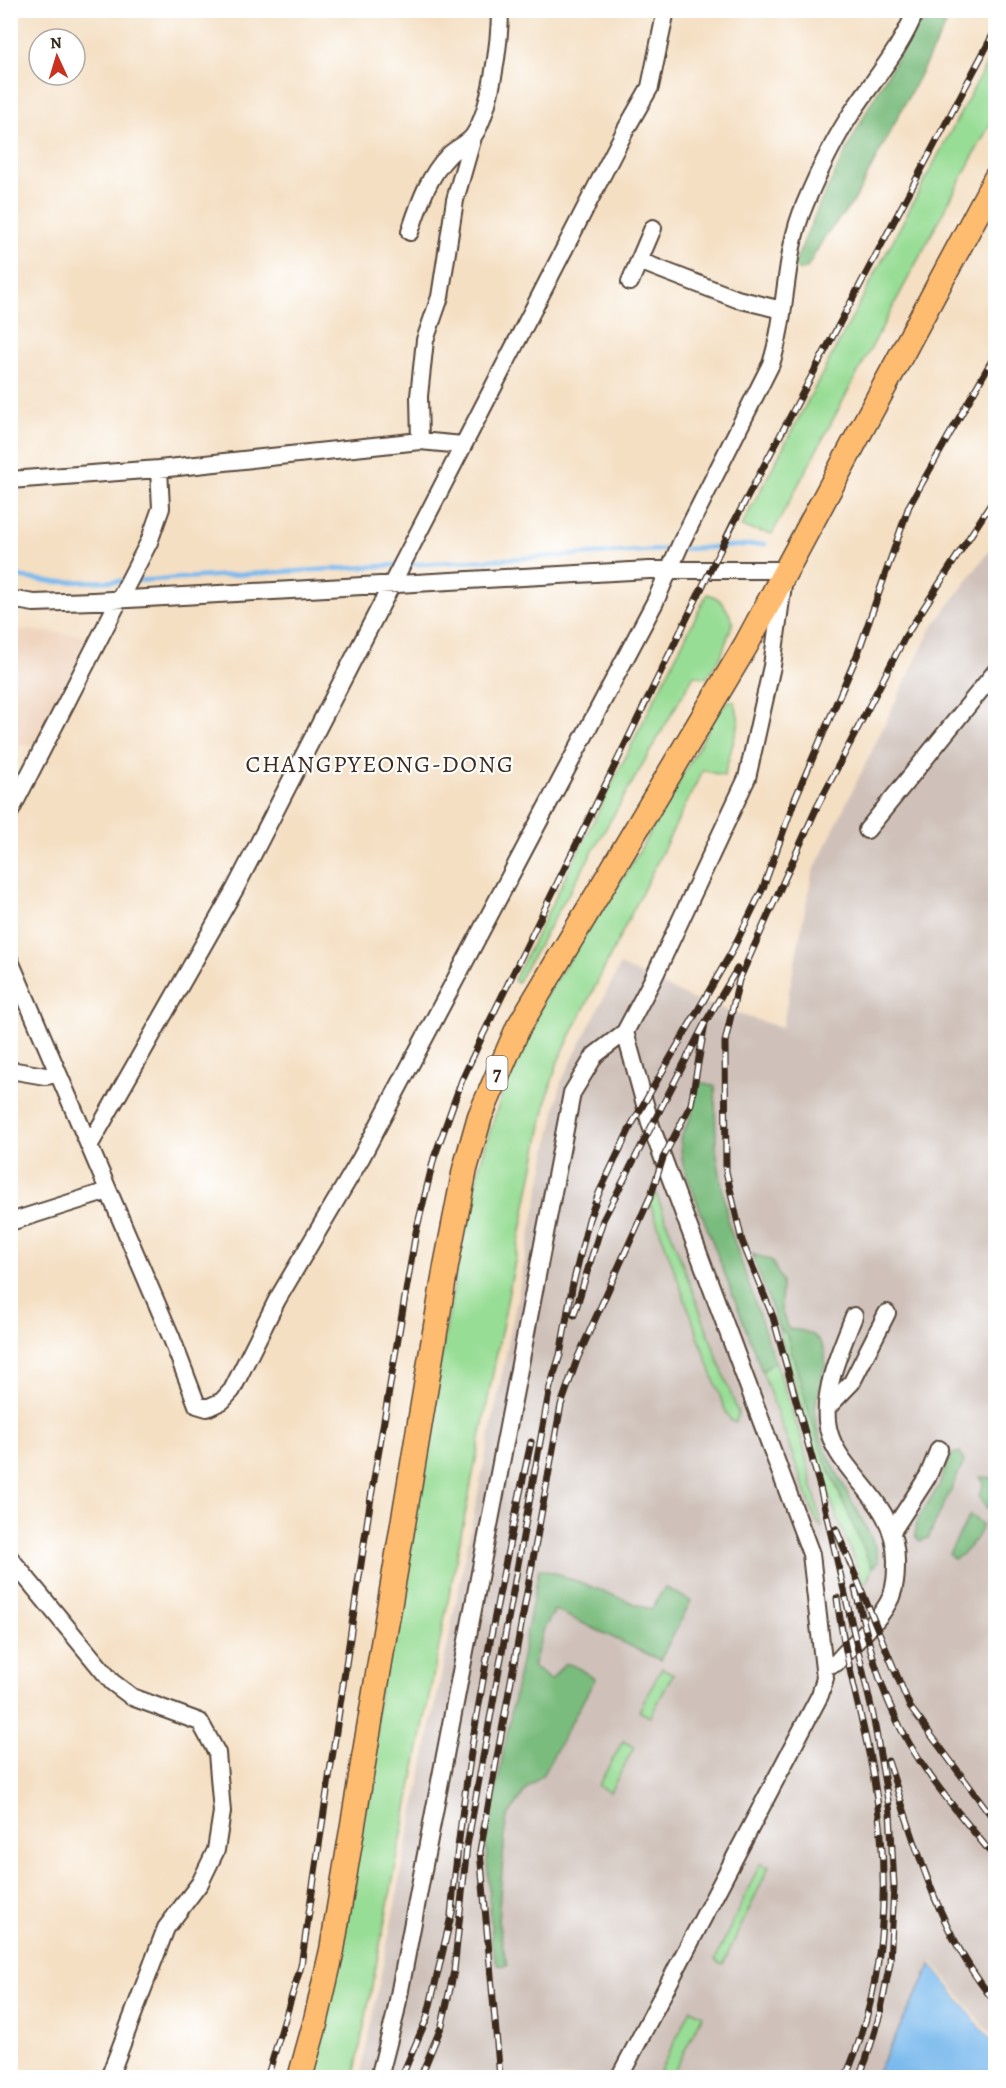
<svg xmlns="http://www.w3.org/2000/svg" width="1006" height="2088" font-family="Alegreya,serif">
<rect width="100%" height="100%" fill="#fff"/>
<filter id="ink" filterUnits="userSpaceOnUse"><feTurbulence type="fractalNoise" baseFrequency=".0167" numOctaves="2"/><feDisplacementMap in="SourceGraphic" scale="12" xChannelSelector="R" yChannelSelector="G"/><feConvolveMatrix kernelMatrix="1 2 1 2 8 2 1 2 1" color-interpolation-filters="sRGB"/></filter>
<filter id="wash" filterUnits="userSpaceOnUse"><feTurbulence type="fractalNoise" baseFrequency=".008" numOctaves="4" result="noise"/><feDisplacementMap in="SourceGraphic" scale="24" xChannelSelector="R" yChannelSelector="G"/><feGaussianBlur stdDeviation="1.35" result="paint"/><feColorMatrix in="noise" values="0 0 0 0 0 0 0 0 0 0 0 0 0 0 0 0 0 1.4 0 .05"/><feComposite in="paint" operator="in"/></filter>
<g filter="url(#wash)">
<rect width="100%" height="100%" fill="#f4dfc3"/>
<!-- built -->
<path fill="#eed2bb" d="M10 629 84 635 83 654 33 746 11 743Z"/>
<!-- industrial -->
<path fill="#cfc1ba" d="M995 543V2045L932 1965 874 2077 360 2078 561 1082 620 965 692 999 782 1028 812 874 931 629Z"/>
<!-- green -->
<path fill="#98dd95" stroke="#6a845a" stroke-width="1.5" d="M995 48V115L772 534 741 527Z
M707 594C722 597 727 609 733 622L721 656 706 678 694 675 517 983 514 980Z
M728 701 735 702 739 721 724 776 703 770 558 1061 548 1094 354 2077 308 2078 468 1209C483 1150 500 1092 525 1036 551 980 590 930 623 878 656 824 687 767 718 711Z
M656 1193 738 1413 736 1422 731 1421 725 1410 650 1203Z
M779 1329 786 1333 820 1449 872 1568 867 1582H863L826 1488Z
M775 1362 802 1441 822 1527 817 1522 762 1371Z
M662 1668 673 1674 650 1717 639 1711Z
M623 1741 634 1747 610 1792 598 1786Z
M760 1864 769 1867 723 1964 715 1960Z
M691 2009 703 2015 671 2077H657Z"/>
<!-- forest -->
<path fill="#7abc7e" stroke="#5a734e" stroke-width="1.5" d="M924 11H953L854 201 825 236 807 268 800 271 793 267 820 203 869 106Z
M698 1082 715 1086 716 1149 728 1223 775 1362 762 1371 683 1165 680 1139 693 1112Z
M752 1254 771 1260 782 1281 781 1310 788 1329C805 1330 818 1333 824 1350 830 1367 814 1396 815 1414 817 1447 862 1514 876 1549L878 1561 872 1568 820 1449 786 1333 779 1329Z
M960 1452 964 1462 928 1538 920 1541 915 1536 917 1520 939 1486 950 1455Z
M980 1477 995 1478V1504L987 1508 979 1496 984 1483Z
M970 1515 982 1524C980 1536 964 1556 953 1559L949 1554Z
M539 1569 558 1574 651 1610 665 1587 691 1601 660 1660 555 1610 544 1628 533 1667 551 1680 565 1663 575 1666 595 1679 543 1774 526 1789 506 1820 498 1921 507 1966 497 1965 492 1946 486 1842Z"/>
<!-- water -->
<path fill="#79b9ed" stroke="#5a7286" stroke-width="1.5" d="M932 1964 995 2045V2077L874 2078Z"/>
<!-- pier -->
<path fill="#f4dfc3" d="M932 1961 996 2041 995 2045 932 1964Z"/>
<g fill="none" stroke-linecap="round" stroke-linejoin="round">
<!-- stream -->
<path stroke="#79b9ed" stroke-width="4.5" d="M684 549 765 544
M405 565 675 549
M10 576 55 582 124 581
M133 581 397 565"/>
</g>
</g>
<g filter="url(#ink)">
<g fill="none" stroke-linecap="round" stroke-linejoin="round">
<!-- minor casing -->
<g stroke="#574537" stroke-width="20">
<path id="minor" d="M410 232C419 205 428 176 449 155 456 148 468 144 474 135 491 110 500 41 500 10
M639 261 737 299 782 310
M630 282 653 228
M420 441 419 396 425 340 440 297 455 200 473 137
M10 480 159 469 420 441 463 445
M10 599 34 603 93 601 649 570H785L772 666 747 778 653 979 625 1032 651 1126 811 1554 825 1678 820 1695 619 2078
M10 812 149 542 161 508 159 469
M867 830 996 671
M10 961 172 1339 197 1405 207 1408 222 1401 232 1390 277 1300 361 1158 655 602 681 543 771 364C788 312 783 255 805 204 818 173 835 138 853 111 875 78 902 47 916 10
M10 1070 45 1076 58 1074
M89 1146 235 889 626 129 650 87 666 10
M10 1222 108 1191
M827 1408 852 1382 887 1313
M893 1530 928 1476 939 1449
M10 1558 112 1682 132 1697 200 1722 217 1753 222 1812 216 1850 200 1883 166 1928 109 2078
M825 1666 836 1663C853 1642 880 1622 891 1597 896 1585 896 1573 896 1561 896 1495 832 1473 827 1421 824 1385 841 1349 854 1316
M379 2078 395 2016 572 1093 595 1055 625 1032"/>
</g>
<!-- highway casing -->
<g stroke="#574537" stroke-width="27">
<path id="highway" d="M300 2078 315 2024 332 1950 446 1266 465 1169 480 1116 518 1028 746 645 996 178"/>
</g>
<!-- minor -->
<use href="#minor" stroke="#fff" stroke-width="16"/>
<!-- highway -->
<use href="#highway" stroke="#fdbc6f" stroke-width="24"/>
<!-- rail casing -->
<g stroke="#3b2a1e" stroke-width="7">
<path id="rail" d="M574 1315 603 1220 705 1023 737 969
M836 1529 910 1707 996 1822
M855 1589C866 1630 875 1673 893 1712 917 1767 959 1813 996 1859
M837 1598C844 1656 861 1711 872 1768 891 1872 888 1980 845 2078
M888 1761C916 1845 938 1934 996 2003
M451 1915C465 1756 497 1598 531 1442
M267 2078 301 1966 371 1497 416 1232 434 1158 462 1080 481 1039 732 526 996 29
M401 2078 427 2018 453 1908
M420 2078 442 2025 454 1971 467 1846 550 1387 560 1355 572 1288 589 1219 599 1193 632 1124 731 953 763 888 795 799 858 653 909 506 996 353
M500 2078 480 1851 561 1405 578 1357 651 1195 663 1158 691 1104 705 1023
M858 2078 866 2060 880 2014 890 1963 894 1886 890 1812 873 1715 820 1487 773 1317 742 1241 726 1171 725 1042 739 980 817 807 905 637 996 496"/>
</g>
<!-- rail -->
<use href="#rail" stroke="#fff" stroke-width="4.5" stroke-dasharray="14" stroke-linecap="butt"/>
</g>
</g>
<g text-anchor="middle" stroke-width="4.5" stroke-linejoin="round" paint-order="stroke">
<!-- shield labels -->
<rect fill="#fff" stroke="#766a62" stroke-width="1.5" x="486.5" y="1056" width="21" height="34" rx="4.5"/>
<g font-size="20" font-weight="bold" fill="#3b2a1e">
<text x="497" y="1080">7</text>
</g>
<!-- quarter labels -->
<g font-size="24" letter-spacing="1.5" fill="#3b2a1e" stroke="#fff">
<text x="380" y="772">CHANGPYEONG-DONG</text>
</g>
</g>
<!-- margin -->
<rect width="1006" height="2088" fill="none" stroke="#fff" stroke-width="36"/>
<!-- north arrow -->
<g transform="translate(57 57) rotate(356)"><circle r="28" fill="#ffffff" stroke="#b1aaa5" stroke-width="1.5"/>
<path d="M0-4.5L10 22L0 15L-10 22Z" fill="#c8321e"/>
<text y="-9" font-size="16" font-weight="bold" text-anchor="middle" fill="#3b2a1e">N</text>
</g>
</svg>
